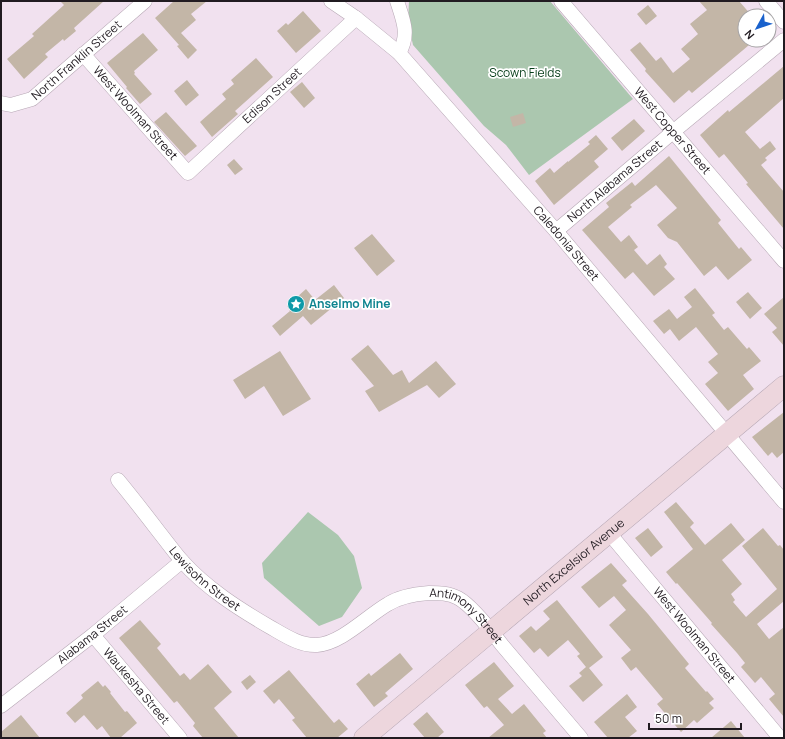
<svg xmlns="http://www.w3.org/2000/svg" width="785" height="739" font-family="Manrope,sans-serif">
<rect width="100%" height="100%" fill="#f1e1ef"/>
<!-- green -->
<path fill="#abc7af" d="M409 1H550L633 99 529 175 506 145 484 126 413 45 408 22Z
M308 512 338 535 354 556 362 588 342 617 319 626 264 578 262 563Z"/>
<!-- building -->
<path fill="#c3b6a7" d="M60 1H104L74 28 76 31 64 41 63 39 45 54 48 57 24 79 7 59 34 36 32 34 64 5Z
M174 1H207L191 14 196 20 181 33 197 50 188 59 177 46 179 45 155 18Z
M699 1H739L752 16H745V40H755L692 93 689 90 674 103 645 71 646 69 630 50 640 42 656 61 661 57 673 73 690 59 681 49 698 34 690 24 707 10Z
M648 5 657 16 646 25 637 14Z
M303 11 321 31 296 53 277 31 286 23 288 25Z
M143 33 158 50 134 71 135 73 134 74 152 94 140 104 126 88 127 87 107 63Z
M256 58 273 77 235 111 238 114 212 137 200 122 226 99 222 94 234 84 231 80Z
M784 66V98L745 132 760 149 770 141 776 149 765 158 767 160 761 165 784 192V229L746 184 748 183 724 154 719 158 700 135 728 110 729 112Z
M187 80 199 95 186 106 174 91Z
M302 82 315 98 304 108 290 92Z
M166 112 197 146 185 156 154 122Z
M523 113 526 123 513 127 510 117Z
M634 119 645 131 622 151 611 138Z
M596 135 608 149 594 161 599 167 554 205 535 181 550 168 554 173 568 161V162L590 144 588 142Z
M669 156 721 220 718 223 739 249 741 247 752 260 728 280 716 266 704 276 677 242 668 238 657 225 677 208 656 185 630 205 632 207 608 227 621 242 629 235 638 247 634 250 647 265 660 254 667 264 664 267 675 279 654 296 633 272 625 279 582 230 609 207 606 203 632 182 635 186Z
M234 159 243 169 235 175 227 165Z
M372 234 395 261 377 276 354 248Z
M334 285 344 298 311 325 303 316 280 336 272 326 290 311 287 306 306 289 315 300Z
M695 288 715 313 712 315 724 330 728 327 747 349 749 347 761 361 743 375 754 389 728 411 705 384 718 373 708 362 718 354 696 327 679 341 670 329 664 334 653 321 669 309 677 319 692 307 684 297Z
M748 292 762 308 750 319 736 302Z
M784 297V346L772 332 777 328 764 314Z
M368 345 393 375 402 370 409 383 436 361 456 384 439 398 427 385 379 412 365 391 374 386 351 359Z
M280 351 311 399 283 416 264 386 245 399 233 380Z
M784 412V452L777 458 772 452 768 456 752 437Z
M676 502 694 523 690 527 705 545 731 523 745 540 722 560 742 584 731 594 735 600 733 602 746 617 777 589 742 546 763 528 778 546 780 545 784 550V601L757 624 769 639 784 627V717L769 699 775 694 761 677 755 683 741 667 745 663 737 653 711 624 712 623 677 583 676 584 666 572 693 549 664 512Z
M648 528 663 547 651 557 635 538Z
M611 563 627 581 622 585 648 614 689 664 685 668 706 692 707 691 714 699 709 703 714 708 697 723 694 720 681 732 657 704 663 699 636 667 631 671 621 658 631 650 609 625 626 610 614 596 599 608 581 587Z
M557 600 603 657 589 668 603 685 583 702 569 686 582 676 579 673 586 667 577 656 580 654 568 640 548 657 540 648 534 653 519 636 531 626 536 631 550 619 543 611Z
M140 620 161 644 157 648 180 676 184 673 190 680 208 664 232 692 214 708 239 738H203L193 726 195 723 177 701 174 703 119 638Z
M400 653 413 669 385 693 388 696 374 707 356 684 369 673 371 676Z
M494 662 514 686 498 699 512 714 524 704 546 731 543 733 547 738H488L504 725 487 706 484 708 465 685Z
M289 670 334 723 339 719 348 729 337 738H307L292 720 295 718 279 699 274 704 263 691Z
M250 675 256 682 247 690 241 682Z
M98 681 103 687 105 685 111 692 110 693 125 712 127 711 137 723 120 738H111L102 726 97 730 84 715 75 723 66 713 83 698 81 695Z
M627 694 637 707 625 717 637 731 628 738H608L594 722Z
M427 712 444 732 437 738H425L413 724Z
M21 715 40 738H1V732Z
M731 721 745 738H711Z"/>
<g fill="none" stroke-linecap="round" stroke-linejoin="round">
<!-- street casing -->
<g stroke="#b7a8b5" stroke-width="15">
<g id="street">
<path id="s1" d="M331 1 356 18 399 53 556 231 784 502"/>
<path d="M397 1C403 20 410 34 399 53"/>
<path id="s2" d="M561 1 784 261"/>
<path d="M766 1 784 22"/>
<path id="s3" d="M83 54 188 173 356 18"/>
<path id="s4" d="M1 103 11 105 32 99 145 1"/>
<path id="s5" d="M556 231 674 131 784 40"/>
<path id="s6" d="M118 480C132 497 146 515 159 532 167 542 174 552 182 561 206 588 239 609 270 627 284 635 300 646 317 645 342 643 367 616 388 604 399 597 416 594 429 593 439 593 449 593 458 598 471 605 493 633 502 645 528 676 555 707 581 738"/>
<path id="s7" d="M609 533 780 738"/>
<path id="s8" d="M93 635 180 738"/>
<path id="s9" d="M1 706 93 635 182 561"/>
</g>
</g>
<!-- secondary casing -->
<g stroke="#b7a8b5" stroke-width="21">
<g id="secondary">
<path id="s10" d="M364 738 784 386"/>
</g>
</g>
<!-- street -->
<use href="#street" stroke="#fff" stroke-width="14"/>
<!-- secondary -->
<use href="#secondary" stroke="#edd6dd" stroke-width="20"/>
</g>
<!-- icons -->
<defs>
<g id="sight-disc" transform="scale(0.9)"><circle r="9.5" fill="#0f9aa8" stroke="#fff"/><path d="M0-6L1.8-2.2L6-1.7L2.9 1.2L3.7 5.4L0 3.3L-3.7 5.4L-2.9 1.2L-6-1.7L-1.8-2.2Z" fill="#fff"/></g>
</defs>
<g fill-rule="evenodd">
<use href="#sight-disc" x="296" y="304"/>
</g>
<g text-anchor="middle" stroke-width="3.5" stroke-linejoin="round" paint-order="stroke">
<!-- street labels -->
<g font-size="12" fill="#211b21" stroke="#fff">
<text dy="4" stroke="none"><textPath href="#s4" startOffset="91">North Franklin Street</textPath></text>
<text dy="4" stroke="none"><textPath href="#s3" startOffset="273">Edison Street</textPath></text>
<text dy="4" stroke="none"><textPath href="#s3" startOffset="79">West Woolman Street</textPath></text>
<text dy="4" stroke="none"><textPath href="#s2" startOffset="171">West Copper Street</textPath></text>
<text dy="4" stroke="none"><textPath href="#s5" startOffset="77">North Alabama Street</textPath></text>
<text dy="4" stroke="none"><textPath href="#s1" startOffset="339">Caledonia Street</textPath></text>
<text dy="4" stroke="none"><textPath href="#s10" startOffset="274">North Excelsior Avenue</textPath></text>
<text dy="4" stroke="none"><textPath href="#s6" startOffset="132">Lewisohn Street</textPath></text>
<text dy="4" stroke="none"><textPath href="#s6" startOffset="436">Antimony Street</textPath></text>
<text dy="4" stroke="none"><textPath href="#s9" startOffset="116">Alabama Street</textPath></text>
<text dy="4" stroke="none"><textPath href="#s7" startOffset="133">West Woolman Street</textPath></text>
<text dy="4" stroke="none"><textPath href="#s8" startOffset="67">Waukesha Street</textPath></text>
</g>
<!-- park labels -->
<g font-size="12" fill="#063d19" stroke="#fff">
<text x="525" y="77">Scown Fields</text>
</g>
<!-- culture labels -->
<g font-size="12" font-weight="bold" fill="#0d838f" stroke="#fff" text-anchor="start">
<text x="309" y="308">Anselmo Mine</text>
</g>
</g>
<!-- border -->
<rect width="785" height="739" fill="none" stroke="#211b21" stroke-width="4"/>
<!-- north arrow -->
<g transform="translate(757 28) rotate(230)"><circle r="19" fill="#ffffff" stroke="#a6a4a6"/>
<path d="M0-3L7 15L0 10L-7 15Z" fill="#1961cc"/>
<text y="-6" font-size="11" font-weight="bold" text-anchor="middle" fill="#211b21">N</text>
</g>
<!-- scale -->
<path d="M649 723v6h92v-6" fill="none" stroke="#211b21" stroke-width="2"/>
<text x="655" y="723" font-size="12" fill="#211b21" stroke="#ffffff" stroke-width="3" paint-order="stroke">50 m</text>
</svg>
